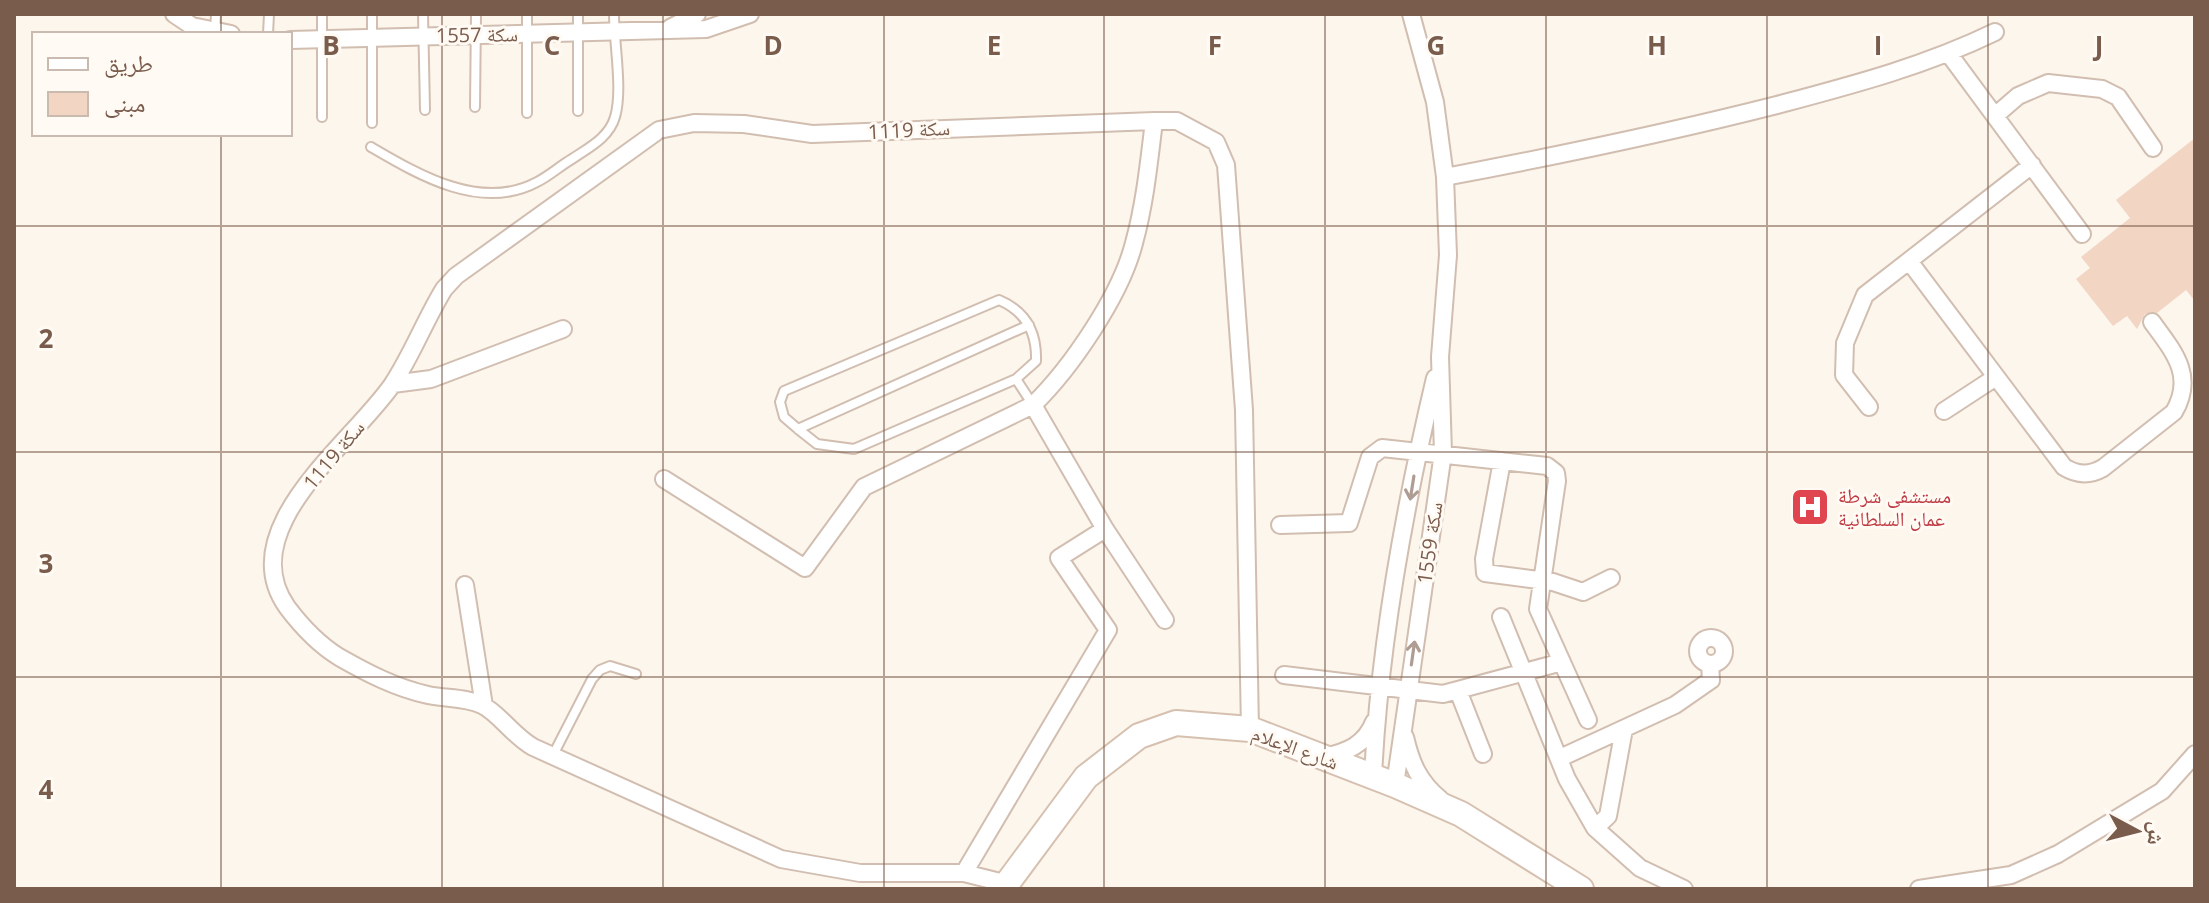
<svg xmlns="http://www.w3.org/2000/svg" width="2209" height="903" font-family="'Open Sans','Noto Naskh Arabic',sans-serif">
<rect width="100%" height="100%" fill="#fdf6ec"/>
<!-- building -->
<path fill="#f3d5c3" d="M2195 138V301L2186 290 2157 313 2145 314 2137 329 2127 316 2113 326 2076 279 2090 268 2081 257 2130 218 2116 200Z"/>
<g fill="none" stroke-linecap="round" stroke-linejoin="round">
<!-- service casing -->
<g stroke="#d1beb0" stroke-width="12">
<path id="service" d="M322 14V117
M372 14V123
M423 14 425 110
M215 31 216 14
M268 34 269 14
M475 107 476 14
M578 111V14
M527 113V14
M371 147C419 175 481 212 537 182 549 176 560 166 572 159 588 148 609 138 615 117 623 90 614 44 614 14
M999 300C1025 311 1037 332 1036 361L1016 379 854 449 817 444 798 429 784 417 780 402 784 391Z
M1016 379 1033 405
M798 429 1029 325
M553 755 592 679 600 670 610 666 636 674"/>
</g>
<!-- minor casing -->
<g stroke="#d1beb0" stroke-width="20">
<path id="minor" d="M174 14 192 26 231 34
M670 28 697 14
M290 40 706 29 750 14
M1949 54 2082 234
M1996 115 2018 96 2048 83 2102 89 2118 97 2153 148
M1445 177C1556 156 1667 133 1777 105 1852 85 1925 66 1995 32
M1909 261 2064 467C2077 475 2089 476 2103 468L2174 412C2195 376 2174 352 2152 322
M393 384 431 379 563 329
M1869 407 1844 375 1845 343 1865 295 2032 165
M1944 411 1996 377
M1502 461 1484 559 1485 573 1553 582 1583 592 1611 578
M664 479 805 568 864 487 1033 405
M1280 525 1349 523 1370 457 1382 448 1547 466 1556 473 1557 481 1538 609 1588 720
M1105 529 1165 620
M465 585 484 706
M1501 617 1567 779 1595 828 1640 868 1684 889
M1698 651a13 13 0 1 1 26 0a13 13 0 1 1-26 0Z
M1284 675 1443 694 1562 662
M1459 693 1483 754
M1405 737C1411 763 1419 782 1440 799
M1324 757C1347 752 1365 745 1374 722
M1560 758 1675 705 1711 680 1710 664
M1373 777C1379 647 1405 505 1435 378
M1395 785 1443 453 1440 357 1448 255 1445 177 1435 102 1411 14
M1595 828 1608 816 1624 729
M964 873 1108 630 1059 558 1105 529 1033 405C1071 368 1121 295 1134 243 1145 203 1149 162 1154 121
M1004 883 964 873H860L781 859 533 747C513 736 499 713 482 705 465 697 446 699 428 695 396 688 367 673 339 657 318 644 302 627 287 607 232 529 351 444 392 385 412 355 425 320 444 289L456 276 659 130 694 123 744 124 812 134 1154 121H1177L1216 142 1226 165 1244 410 1250 729
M1919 889 2011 875 2058 854 2162 791 2195 754"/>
</g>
<!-- secondary casing -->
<g stroke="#d6c0b0" stroke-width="28">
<path id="secondary" d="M1003 889 1086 777 1139 736 1176 723 1250 729 1395 785 1461 814 1581 889"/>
</g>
<!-- service -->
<use href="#service" stroke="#fff" stroke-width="8"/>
<!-- minor -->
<use href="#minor" stroke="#fff" stroke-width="16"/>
<!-- secondary -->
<use href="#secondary" stroke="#fff" stroke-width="24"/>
</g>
<!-- one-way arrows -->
<defs><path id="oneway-shaft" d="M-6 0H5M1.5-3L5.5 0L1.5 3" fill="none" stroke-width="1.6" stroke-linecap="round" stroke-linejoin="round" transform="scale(2)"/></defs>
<g stroke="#af9d94">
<use href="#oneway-shaft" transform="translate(1412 488) rotate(99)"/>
<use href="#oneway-shaft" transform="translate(1413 653) rotate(-82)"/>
</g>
<!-- grid -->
<path fill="none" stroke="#7a5c4d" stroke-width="2" stroke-opacity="0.55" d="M221 14V34M442 14V889M663 14V889M884 14V889M1104 14V889M1325 14V889M1546 14V889M1767 14V889M1988 14V889M221 134V889M14 226H2195M14 452H2195M14 677H2195"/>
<!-- icons -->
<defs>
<g id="hospital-square" transform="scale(2)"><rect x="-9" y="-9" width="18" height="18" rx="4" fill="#e0444e" stroke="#fffaf3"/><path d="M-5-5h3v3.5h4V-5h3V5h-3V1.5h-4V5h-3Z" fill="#fff"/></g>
</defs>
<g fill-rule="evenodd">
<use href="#hospital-square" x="1810" y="507"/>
</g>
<g text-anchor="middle" stroke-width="6" stroke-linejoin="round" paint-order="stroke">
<!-- street labels -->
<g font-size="20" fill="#7a5c4d" stroke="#fffaf3">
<text transform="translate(477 35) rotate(-1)" y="7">سكة 1557</text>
<text transform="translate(909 130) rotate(-3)" y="7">سكة 1119</text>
<text transform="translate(334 455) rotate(-50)" y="7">سكة 1119</text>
<text transform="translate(1430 543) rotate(-82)" y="7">سكة 1559</text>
<text transform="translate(1295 748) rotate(20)" y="7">شارع الإعلام</text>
</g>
<!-- health labels -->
<g font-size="20" fill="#be3a42" stroke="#fffaf3" text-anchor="start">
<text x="1838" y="503">مستشفى شرطة<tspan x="1838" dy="23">عمان السلطانية</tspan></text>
</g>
</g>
<g font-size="26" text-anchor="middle" font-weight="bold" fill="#7a5c4d" stroke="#fffaf3" stroke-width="6" stroke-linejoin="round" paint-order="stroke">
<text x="331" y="55">B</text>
<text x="552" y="55">C</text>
<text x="773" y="55">D</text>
<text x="994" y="55">E</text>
<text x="1215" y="55">F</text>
<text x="1436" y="55">G</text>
<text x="1657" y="55">H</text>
<text x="1878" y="55">I</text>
<text x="2099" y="55">J</text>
<text x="46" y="348">2</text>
<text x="46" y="573">3</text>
<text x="46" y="799">4</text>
</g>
<!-- border -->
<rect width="2209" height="903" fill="none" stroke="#7a5c4d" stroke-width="32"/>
<!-- legend -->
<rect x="32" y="32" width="260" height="104" fill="#fffaf3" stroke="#cabbb1" stroke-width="2"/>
<rect x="48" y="58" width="40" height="12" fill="#ffffff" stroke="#cabbb1" stroke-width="2"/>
<text x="104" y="72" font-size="24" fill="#7a5c4d">طريق</text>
<rect x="48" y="92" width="40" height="24" fill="#f3d5c3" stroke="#cabbb1" stroke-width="2"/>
<text x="104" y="112" font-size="24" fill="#7a5c4d">مبنى</text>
<!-- north arrow -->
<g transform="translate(2137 831) rotate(97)" stroke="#fffaf3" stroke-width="6" paint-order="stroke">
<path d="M0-6L14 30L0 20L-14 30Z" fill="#7a5c4d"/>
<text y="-12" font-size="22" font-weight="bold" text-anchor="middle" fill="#7a5c4d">ش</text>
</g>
</svg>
